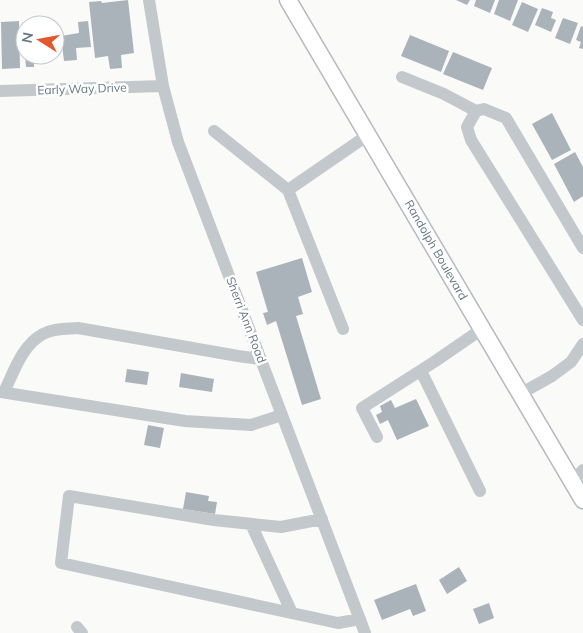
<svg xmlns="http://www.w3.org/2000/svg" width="583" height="633" font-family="Mulish,sans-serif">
<rect width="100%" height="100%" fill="#fafaf8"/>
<!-- building -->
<path fill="#aab3b9" d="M128 0 134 53 121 55 122 68 110 69 108 56 95 58 89 2 101 1 102 3Z
M456 0H470L467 5Z
M476 0H495L490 13 474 6Z
M499 0H518L510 21 494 14Z
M522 2 538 9 528 32 512 25Z
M542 8 553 12 551 18 556 20 551 32 535 25Z
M563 18 578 23 570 44 555 38Z
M19 21 20 68 2 69 1 22Z
M88 21 91 47 76 48 77 60 64 61 61 36 79 33 78 22Z
M581 26 583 27V49L579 48 581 42 576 40Z
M410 35 449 51 441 72 401 56Z
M453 52 492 68 483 90 443 74Z
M25 55H34V67H26Z
M552 113 571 150 552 160 532 124Z
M575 152 583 167V196L574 202 554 164Z
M302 258 312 292 298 297 303 314 296 316 321 399 302 405 276 321 267 325 263 313 268 312 256 272Z
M127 369 149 372 147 385 125 382Z
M181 373 214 379 212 392 179 387Z
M416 399 429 426 397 440 388 420 380 424 376 415 382 412 380 406 391 400 395 408Z
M148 425 164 428 160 448 144 445Z
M186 492 209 496 208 501 217 502 215 514 183 509Z
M459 567 467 581 447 594 439 580Z
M416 584 426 611 413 616 410 609 382 620 374 600Z
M489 603 494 618 479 624 473 609Z"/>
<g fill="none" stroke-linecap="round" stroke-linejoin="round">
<!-- major casing -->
<g stroke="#b5babe" stroke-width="19">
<path id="major" d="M288 0 583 500"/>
</g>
<!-- minor -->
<path stroke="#c3c8cc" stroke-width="12" d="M149 0 163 86 178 142 365 633
M402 77 444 94 476 111
M0 91 163 86
M214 131 288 190
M583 248 506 118 484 109 476 111 467 127 471 140 583 320
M343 329 288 190 368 135
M421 371 480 491
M0 392 185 421 251 425 282 415
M4 392C14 372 22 345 43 334 54 328 67 329 78 328L238 356 261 359
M520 394 552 376 571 362 583 344
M377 437 362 408 434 362 482 329
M572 482 583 470
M322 519 281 527 214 520 69 496 61 563 338 623 360 619
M251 524 292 613
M77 627 82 633"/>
<!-- major -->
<use href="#major" stroke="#fff" stroke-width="16"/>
</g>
<g text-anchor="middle" stroke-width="5" stroke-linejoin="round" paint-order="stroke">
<!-- street labels -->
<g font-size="12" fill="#657683" stroke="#fff">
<text transform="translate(82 89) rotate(-2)" y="4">Early Way Drive</text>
<text transform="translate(436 250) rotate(60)" y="4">Randolph Boulevard</text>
<text transform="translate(246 320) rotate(69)" y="4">Sherri Ann Road</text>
</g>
</g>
<!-- north arrow -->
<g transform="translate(40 40) rotate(281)"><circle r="24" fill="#ffffff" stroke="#c1c8cd"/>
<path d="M0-4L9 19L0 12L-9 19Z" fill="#e4572e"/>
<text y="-8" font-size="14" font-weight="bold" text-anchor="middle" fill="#657683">N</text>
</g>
</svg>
